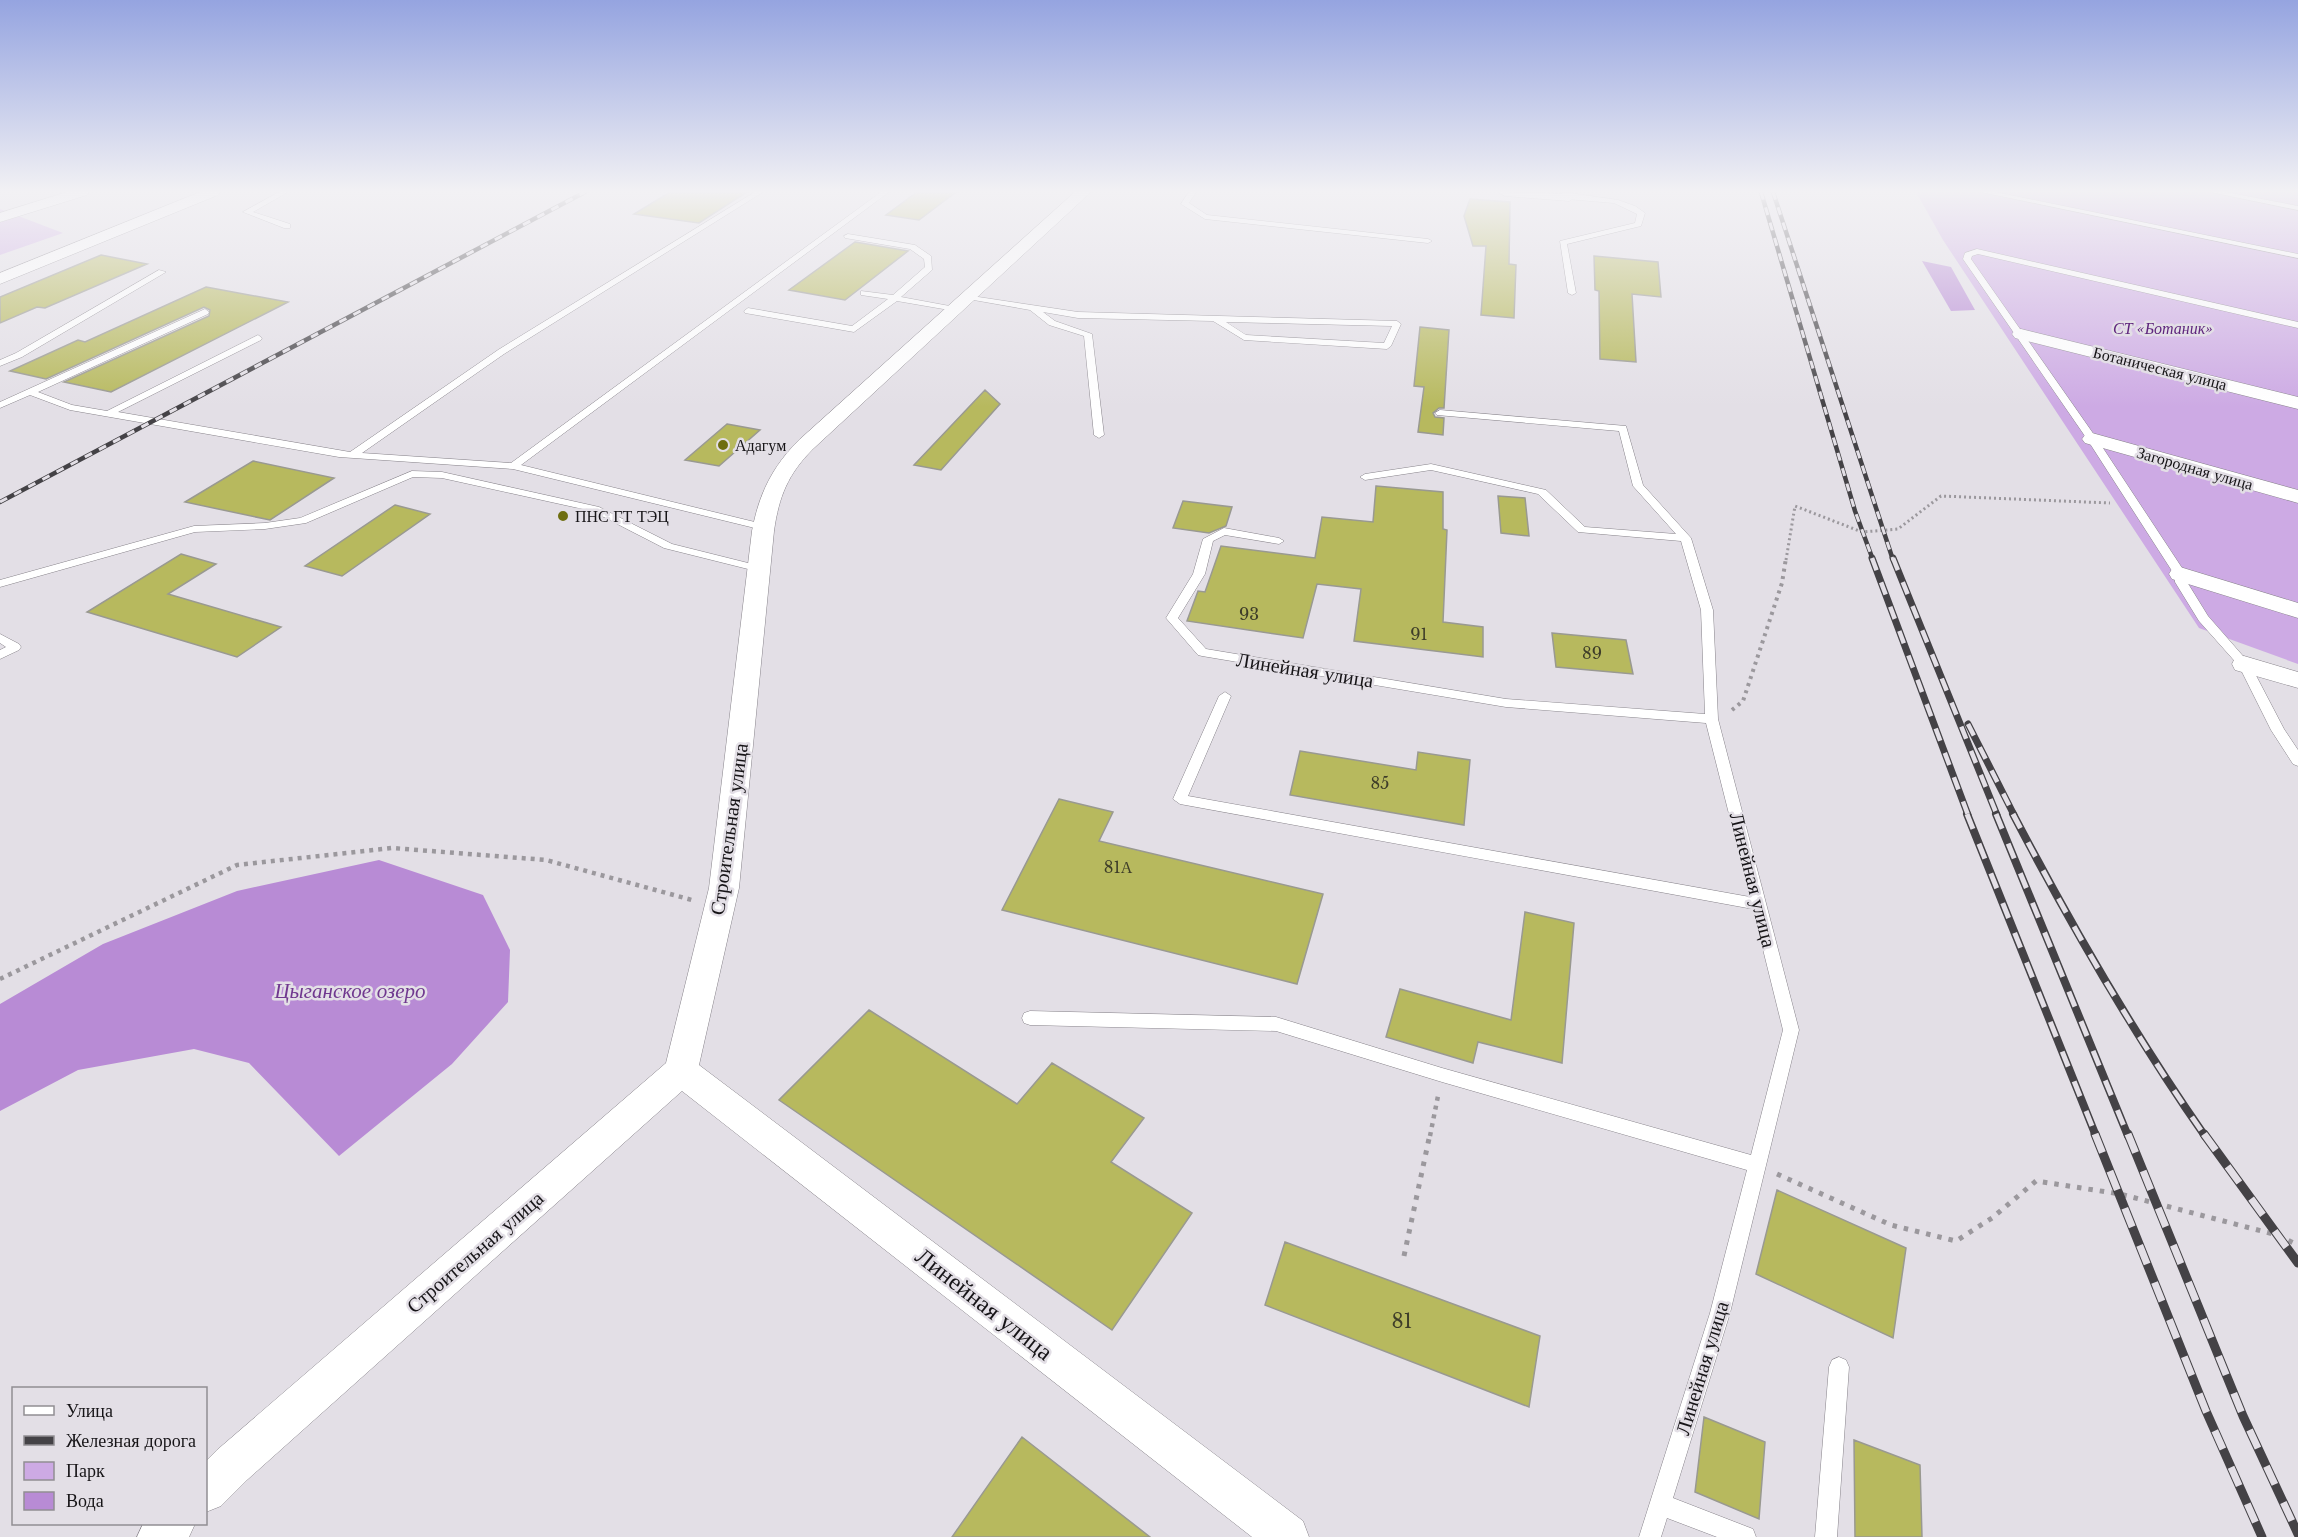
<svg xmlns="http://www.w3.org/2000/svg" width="2298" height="1537" font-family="'Libre Baskerville',serif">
<rect width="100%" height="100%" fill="#e3dfe6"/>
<!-- green -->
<path fill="#cdaae4" d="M1916 192H2298V664L2199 628 1943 240Z
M0 209 63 233 0 255Z"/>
<!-- water -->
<path fill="#b88bd5" d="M1922 261 1951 267 1975 310 1951 311Z
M379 860 483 895 510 950 508 1002 452 1064 339 1156 249 1063 194 1049 78 1070 0 1111V1004L103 944 237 891Z"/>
<!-- building -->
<path fill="#b7b95e" stroke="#999991" stroke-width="1.5" d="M670 192H747L699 223 634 214Z
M917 192H956L919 220 886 215Z
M1470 199 1510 202 1509 264 1516 265 1514 318 1481 315 1486 246H1473L1464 216Z
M855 242 908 251 845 300 789 290Z
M101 255 147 264 45 308 37 307 0 323V297Z
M1594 256 1658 262 1661 297 1632 294 1636 362 1600 359 1599 291 1595 290Z
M206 287 288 302 111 392 64 382 209 316 210 310 204 307 46 379 10 371 78 340 85 342Z
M1420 327 1449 330 1444 408H1439L1433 413 1435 417 1444 418 1443 435 1418 432 1424 387 1414 386Z
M985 390 1000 404 941 470 914 465Z
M727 424 760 430 719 466 685 460Z
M253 461 334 478 270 520 185 502Z
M1376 486 1443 492V529L1447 530 1443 622 1483 627V657L1354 641 1361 589 1317 584 1303 638 1187 621 1198 591 1205 592 1221 546 1315 558 1322 517 1373 522Z
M1498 496 1525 498 1529 536 1501 533Z
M1183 501 1232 507 1226 526 1209 533 1173 528Z
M395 505 430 514 342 576 305 566Z
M181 554 216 564 168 594 281 627 237 657 87 612Z
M1552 633 1626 640 1633 674 1556 667Z
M1300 751 1416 770 1418 752 1470 760 1464 825 1290 795Z
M1059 799 1113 812 1099 841 1323 894 1297 984 1002 910Z
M1525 912 1574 923 1562 1063 1478 1042 1473 1063 1386 1037 1400 989 1511 1020Z
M869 1010 1017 1104 1052 1063 1144 1118 1111 1162 1192 1213 1112 1330 779 1100Z
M1777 1190 1906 1248 1893 1338 1756 1274Z
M1285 1242 1540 1336 1529 1407 1265 1305Z
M1704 1417 1765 1442 1759 1519 1695 1492Z
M1022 1437 1150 1537H952Z
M1854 1440 1920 1465 1922 1537H1855Z"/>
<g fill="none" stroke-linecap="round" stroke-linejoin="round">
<!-- lane casing -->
<g stroke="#87838a" stroke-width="1">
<path id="lane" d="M279 192H288L253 212 290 224V228H284L243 212Z
M755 192H763L504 354 362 453 511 463 881 192H889L521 465 767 525V529L763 530 513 469 339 457 70 410 30 395 0 408V402L205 309 209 312 208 314 38 392 72 405 107 411 258 335 262 338 261 340 118 412 350 452 498 350Z
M1189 192H1196L1189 203 1207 215 1428 239 1432 241 1428 243 1205 219 1181 204Z
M1563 192 1618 200 1635 206 1645 213 1641 226 1567 244 1576 293 1572 295 1568 293 1560 241 1635 223 1637 214 1614 203 1566 199Z
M1981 192H1995L2298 254V258Z
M2210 192H2225L2298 206V210Z
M848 234 915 245 931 256 932 270 901 297 955 307V311L897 301 854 332 745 313 744 311 748 308 852 326 888 299 861 295V291L893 295 925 267 924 259 910 249 845 238 844 236Z
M1977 249 2298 322V328L1978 254 1972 256 1971 259 2097 439 2186 574 2187 582 2208 616 2250 664 2284 729 2298 750V766L2293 764 2271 730 2239 666 2199 621 2175 582 2174 574 2087 439 1963 259 1965 253Z
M159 270 166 272 22 357 0 366V360L16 353Z
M965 295 1078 312 1397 321 1401 324 1391 346 1387 349 1244 340 1213 321 1078 318 1043 312 1055 321 1092 334 1104 435 1099 438 1094 435 1084 336 1049 325 1030 310 968 299H965ZM1226 322 1392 326 1384 343 1246 335Z
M1440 410 1626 426 1643 485 1691 538 1713 610 1718 719 1799 1030 1730 1313 1673 1498 1753 1529 1756 1537H1717L1667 1518 1661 1537H1639L1710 1313 1747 1170 1442 1082 1276 1031 1030 1025 1024 1023 1022 1018 1024 1013 1030 1011 1276 1017 1442 1068 1751 1155 1783 1030 1753 909 1180 804 1173 799 1219 696 1225 692 1231 696 1188 796 1750 897 1706 723 1506 707 1202 656 1198 655 1166 618 1193 574 1203 539 1224 528 1279 538 1284 541 1279 544 1225 535 1213 541 1205 574 1178 618 1206 649 1506 699 1705 714 1701 610 1681 541 1578 532 1538 494 1431 470 1365 480 1360 477 1365 474 1431 464 1546 490 1585 527 1676 534 1633 486 1619 431 1437 415 1435 413Z
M412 471 442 472 599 507 672 544 764 567 766 569 760 572 664 548 592 511 442 478 413 477 306 523 265 529 195 532 0 587V580L194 526 265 523 300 518Z
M0 634 19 644 21 647 19 650 0 659V650L6 647 0 643Z
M1839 1357 1846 1360 1849 1367 1837 1537H1815L1829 1367 1832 1360Z"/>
</g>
<!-- street casing -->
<g stroke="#87838a" stroke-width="1">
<path id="street" d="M67 192H89L87 195 0 222V213Z
M200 192H220L218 195 0 284V273Z
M1075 192H1091L813 449C788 474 779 496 774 531L739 888 699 1065 1303 1521 1309 1537H1252L682 1091 247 1480 221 1506 206 1512V1461L217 1450 666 1063 709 888 752 531C759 494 772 467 799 440Z
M1498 192 1574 194 1576 197 1569 201 1505 196Z
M2021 329 2298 397V409L2015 338 2012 334 2015 330Z
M2092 433 2298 490V503L2085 443 2082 439 2085 435Z
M2180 567 2298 603V618L2172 579 2169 574 2172 569Z
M2244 656 2298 672V688L2235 670 2232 664 2235 658Z
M143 1524H195L189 1537H137Z"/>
</g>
<!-- path-far3 -->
<path stroke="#9b989d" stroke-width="3" stroke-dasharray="2 3" stroke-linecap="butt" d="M1786 560 1795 506 1862 532 1898 529 1941 496 2110 503"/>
<!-- path-far2 -->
<path stroke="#9b989d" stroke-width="4" stroke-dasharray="3 4.5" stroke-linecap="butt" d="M1732 710 1743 701 1782 583 1786 558"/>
<!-- path-far1 -->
<path stroke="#9b989d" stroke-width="4.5" stroke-dasharray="4 5" stroke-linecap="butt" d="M0 979 237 865 392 848 546 860 692 900
M1430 1136 1438 1096"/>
<!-- path -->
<path stroke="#9b989d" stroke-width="5" stroke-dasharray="4.5 7" stroke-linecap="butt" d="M1777 1174 1891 1225 1956 1241 1992 1218 2036 1181 2120 1194 2277 1235 2298 1245
M1404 1256 1430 1134"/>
<!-- lane -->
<use href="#lane" fill="#fff" fill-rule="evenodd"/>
<!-- street -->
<use href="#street" fill="#fff" fill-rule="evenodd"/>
<!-- rail-far3 casing -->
<g stroke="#444246" stroke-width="4.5">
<path id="rail-far3" d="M1761 192 1855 511 1873 560
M1773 192 1893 560
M0 502 585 192"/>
</g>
<!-- rail-far2 casing -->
<g stroke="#444246" stroke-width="7">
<path id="rail-far2" d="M1872 558 1968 815
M1893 558 1997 815
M1968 724 2014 815"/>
</g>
<!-- rail-far1 casing -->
<g stroke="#444246" stroke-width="8">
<path id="rail-far1" d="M1967 814 2096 1136
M1996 814 2128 1136
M2013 814C2071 925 2133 1033 2205 1136"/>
</g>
<!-- rail casing -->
<g stroke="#444246" stroke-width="9">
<path id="rail" d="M2095 1134 2206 1411 2262 1537
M2128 1134 2243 1416 2298 1534
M2204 1134 2298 1263"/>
</g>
<!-- rail-far3 -->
<use href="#rail-far3" stroke="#e3dfe6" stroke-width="3" stroke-dasharray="8" stroke-linecap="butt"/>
<!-- rail-far2 -->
<use href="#rail-far2" stroke="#e3dfe6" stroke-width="4.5" stroke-dasharray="13" stroke-linecap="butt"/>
<!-- rail-far1 -->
<use href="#rail-far1" stroke="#e3dfe6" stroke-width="5" stroke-dasharray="16" stroke-linecap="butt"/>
<!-- rail -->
<use href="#rail" stroke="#e3dfe6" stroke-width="7" stroke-dasharray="20" stroke-linecap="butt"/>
</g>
<!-- sky -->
<linearGradient id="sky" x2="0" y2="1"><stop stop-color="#95a4e0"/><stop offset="0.47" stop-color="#f2f1f4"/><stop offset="1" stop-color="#f2f1f4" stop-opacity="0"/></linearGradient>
<rect width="2298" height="407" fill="url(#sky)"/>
<!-- markers -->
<g fill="#6e6e10" stroke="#e3dfe6" stroke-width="2">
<circle cx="723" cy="445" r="6"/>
<circle cx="563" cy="516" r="6"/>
</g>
<g text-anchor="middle" stroke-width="5" stroke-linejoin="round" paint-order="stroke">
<!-- far-park labels -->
<g font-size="16" font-style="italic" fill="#5f267d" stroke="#e3dfe6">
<text x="2163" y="334">СТ «Ботаник»</text>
</g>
<!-- far-street labels -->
<g font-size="16" fill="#161417" stroke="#e3dfe6">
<text transform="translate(2160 368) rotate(14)" y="6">Ботаническая улица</text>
<text transform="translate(2195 468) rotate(16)" y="6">Загородная улица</text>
</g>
<!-- far-poi labels -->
<g font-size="16" fill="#161417" stroke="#e3dfe6" text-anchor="start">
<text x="735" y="451">Адагум</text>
<text x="575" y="522">ПНС ГТ ТЭЦ</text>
</g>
<!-- number labels -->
<g font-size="16" fill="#3e3d29">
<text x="1249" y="620">93</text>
<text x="1419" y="640">91</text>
<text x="1592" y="659">89</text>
<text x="1380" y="789">85</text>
<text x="1118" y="873">81А</text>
</g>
<!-- street labels -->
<g font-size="20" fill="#161417" stroke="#e3dfe6">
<text transform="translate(1305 670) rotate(9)" y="7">Линейная улица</text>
<text transform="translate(729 829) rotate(-82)" y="7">Строительная улица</text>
<text transform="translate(1753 880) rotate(76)" y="7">Линейная улица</text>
<text transform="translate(475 1252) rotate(-41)" y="7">Строительная улица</text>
<text transform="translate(1702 1368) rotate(-73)" y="7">Линейная улица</text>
</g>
<!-- near-number labels -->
<g font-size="20" fill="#3e3d29">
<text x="1402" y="1328">81</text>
</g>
<!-- water labels -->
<g font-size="21" font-style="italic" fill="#70388f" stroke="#e3dfe6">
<text x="350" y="998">Цыганское озеро</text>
</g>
<!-- near-street labels -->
<g font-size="24" fill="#161417" stroke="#e3dfe6">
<text transform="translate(984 1304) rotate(38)" y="8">Линейная улица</text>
</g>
</g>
<!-- legend -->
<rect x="12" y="1387" width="195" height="138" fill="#e3dfe6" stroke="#918e93" stroke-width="1.5"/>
<rect x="24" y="1406" width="30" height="9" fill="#ffffff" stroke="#918e93" stroke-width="1.5"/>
<text x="66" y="1417" font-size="18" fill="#161417">Улица</text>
<rect x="24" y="1436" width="30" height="9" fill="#444246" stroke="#918e93" stroke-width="1.5"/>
<text x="66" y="1447" font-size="18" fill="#161417">Железная дорога</text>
<rect x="24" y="1462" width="30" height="18" fill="#cdaae4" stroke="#918e93" stroke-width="1.5"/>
<text x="66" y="1477" font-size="18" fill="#161417">Парк</text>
<rect x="24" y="1492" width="30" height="18" fill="#b88bd5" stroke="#918e93" stroke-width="1.5"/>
<text x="66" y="1507" font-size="18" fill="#161417">Вода</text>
</svg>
